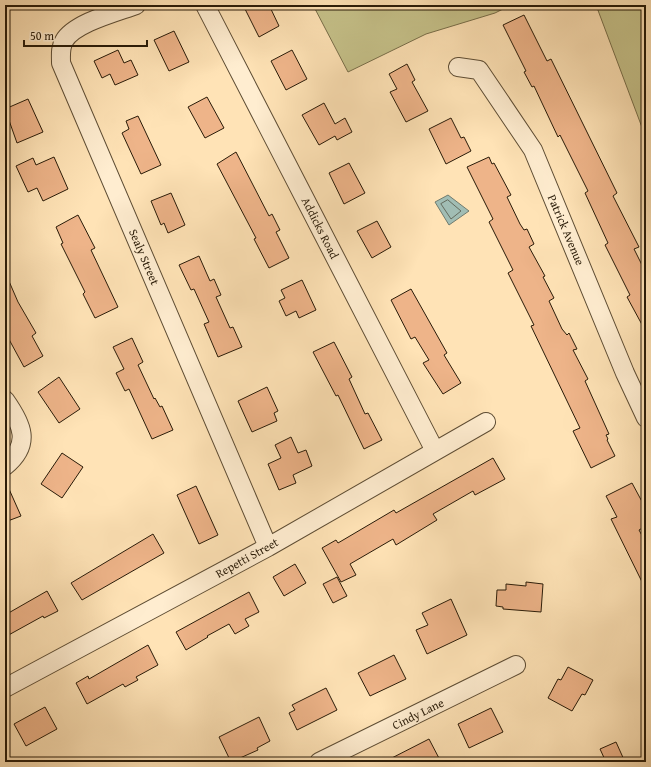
<svg xmlns="http://www.w3.org/2000/svg" width="651" height="767" font-family="'Gentium Book Plus',serif">
<rect width="100%" height="100%" fill="#ffe3b6"/>
<filter id="stains"><feTurbulence type="fractalNoise" baseFrequency=".005" numOctaves="4"/><feColorMatrix values="0 0 0 0 .2 0 0 0 0 .09 0 0 0 0 .02 0 0 0 .5 -.17"/></filter>
<radialGradient id="worn" r=".72"><stop offset=".6" stop-color="#630" stop-opacity="0"/><stop offset="1" stop-color="#630" stop-opacity=".3"/></radialGradient>
<!-- green -->
<path fill="#c6c28a" stroke="#786e49" d="M313 5H511L495 13 426 34 348 72Z
M596 5H646V138Z"/>
<!-- water -->
<path fill="#a1bdb4" stroke="#717c6f" d="M448 195 469 211 449 225 435 202Z"/>
<g fill="none" stroke-linecap="round" stroke-linejoin="round">
<!-- shore -->
<path stroke="#656c5e" stroke-width="1" d="M448 200 461 211 451 219 441 204Z"/>
</g>
<!-- building -->
<path fill="#eeb489" stroke="#291b08" d="M243 5H269L279 26 259 37Z
M524 15 547 61 551 59 617 193 613 196 639 247 634 249 646 273V332L627 297 630 295 605 245 608 243 585 193 588 191 560 135 558 137 534 86 532 87 524 72 526 71 503 25Z
M174 31 189 62 169 71 154 40Z
M118 50 124 63 131 60 138 75 115 85 110 74 102 78 94 61Z
M292 50 307 79 286 90 271 61Z
M407 64 415 80 412 82 428 111 406 122 390 92 397 89 389 74Z
M207 97 224 128 205 138 188 107Z
M28 99 43 132 17 143 5 109Z
M324 103 335 124 345 118 352 132 337 140 335 136 319 145 302 115Z
M138 116 161 165 141 174 122 133 129 129 126 121Z
M451 118 461 138 464 137 471 151 446 164 429 129Z
M236 152 269 216 272 214 280 230 276 232 289 258 269 268 254 239 256 238 217 164Z
M54 157 68 189 43 201 37 188 28 192 16 166 33 158 36 165Z
M489 157 492 164 494 163 511 195 507 197 520 224 524 230 527 229 534 244 529 247 545 276 543 277 554 298 549 301 562 329 567 335 569 333 577 349 573 350 588 379 585 381 609 434 606 435 608 439 607 440 615 456 591 468 573 431 580 428 531 326 534 325 508 273 513 270 489 222 493 219 467 167Z
M349 163 365 193 344 204 329 173Z
M171 193 185 225 168 233 164 223 161 225 151 201Z
M78 215 95 248 91 250 118 307 95 318 83 294 85 292 61 244 63 243 56 227Z
M377 221 391 247 372 258 357 231Z
M199 256 210 281 214 279 221 295 216 297 230 328 233 327 242 347 218 357 204 324 209 322 194 289 191 290 179 265Z
M5 272 18 302 36 333 32 336 43 356 24 367 5 332Z
M302 280 316 310 299 318 296 311 286 316 279 301 285 298 281 290Z
M411 289 447 353 444 355 461 383 443 394 423 363 429 360 415 337 411 339 391 300Z
M132 338 143 362 138 365 154 399 155 398 160 407 162 406 173 430 152 439 129 389 125 391 116 373 124 369 113 347Z
M334 342 352 377 349 379 365 414 368 413 382 440 364 449 338 395 336 396 313 352Z
M59 377 80 409 59 423 38 392Z
M267 387 278 411 274 413 277 421 252 432 238 401Z
M291 437 298 453 306 450 312 466 293 475 296 483 279 490 268 464 281 458 275 445Z
M62 453 83 467 62 498 41 484Z
M493 458 505 479 475 495 473 491 433 514 437 520 396 545 393 539 350 564 356 575 341 582 322 548 336 540 338 543 394 510 396 513Z
M5 480 21 516 5 522Z
M632 483 646 509V526L639 530 646 543V590L611 519 617 517 606 496Z
M196 486 218 535 199 544 177 495Z
M153 534 164 553 82 600 71 583Z
M295 564 306 583 284 596 273 577Z
M337 577 347 596 333 603 323 584Z
M526 582 543 584 541 612 503 609V607L496 606 497 590H506V584L526 586Z
M47 591 58 611 44 618 43 616 5 637V615Z
M249 592 259 612 245 619 249 626 235 634 229 624 207 636 208 637 186 650 176 632Z
M451 599 467 635 427 654 416 630 428 625 422 613Z
M148 645 158 665 136 677 138 680 125 687 123 684 87 704 76 683 88 676 89 679Z
M394 655 406 679 370 696 358 673Z
M568 667 593 680 585 695 582 694 572 711 548 698 558 679 561 680Z
M326 688 337 710 297 730 289 713 295 710 292 705Z
M45 707 57 729 26 746 14 724Z
M491 708 503 732 469 748 458 724Z
M259 717 270 741 257 748 258 750 231 762 219 737Z
M429 739 441 762H384Z
M616 742 625 762H606L600 749Z"/>
<g fill="none" stroke-linecap="round" stroke-linejoin="round">
<!-- street casing -->
<g stroke="#5e4d34" stroke-width="20">
<path id="street" d="M136 5C117 12 74 23 64 41 60 48 61 55 61 63L268 547
M205 5 435 451
M458 67 479 70 533 150 625 373 646 418
M5 400C22 424 32 444 5 466
M5 688 268 547 486 422
M319 762 516 665"/>
</g>
<!-- street -->
<use href="#street" stroke="#ffedd0" stroke-width="18"/>
</g>
<g text-anchor="middle" stroke-width="3" stroke-linejoin="round" paint-order="stroke">
<!-- street labels -->
<g font-size="12" fill="#291b08" stroke="#ffedd0">
<text transform="translate(320 228) rotate(63)" y="4">Addicks Road</text>
<text transform="translate(566 230) rotate(67)" y="4">Patrick Avenue</text>
<text transform="translate(144 257) rotate(67)" y="4">Sealy Street</text>
<text transform="translate(247 558) rotate(-29)" y="4">Repetti Street</text>
<text transform="translate(418 714) rotate(-26)" y="4">Cindy Lane</text>
</g>
</g>
<!-- margin -->
<rect width="651" height="767" fill="none" stroke="#ffe3b6" stroke-width="20"/>
<rect x="6" y="6" width="639" height="755" fill="none" stroke="#291b08" stroke-width="2"/>
<rect x="10" y="10" width="631" height="747" fill="none" stroke="#291b08"/>
<!-- scale -->
<path d="M24 40v6h123v-6" fill="none" stroke="#291b08" stroke-width="2"/>
<text x="30" y="40" font-size="12" fill="#291b08" stroke="#ffedd0" stroke-width="3" paint-order="stroke">50 m</text>
<rect width="100%" height="100%" filter="url(#stains)"/>
<rect width="100%" height="100%" fill="url(#worn)"/>
</svg>
